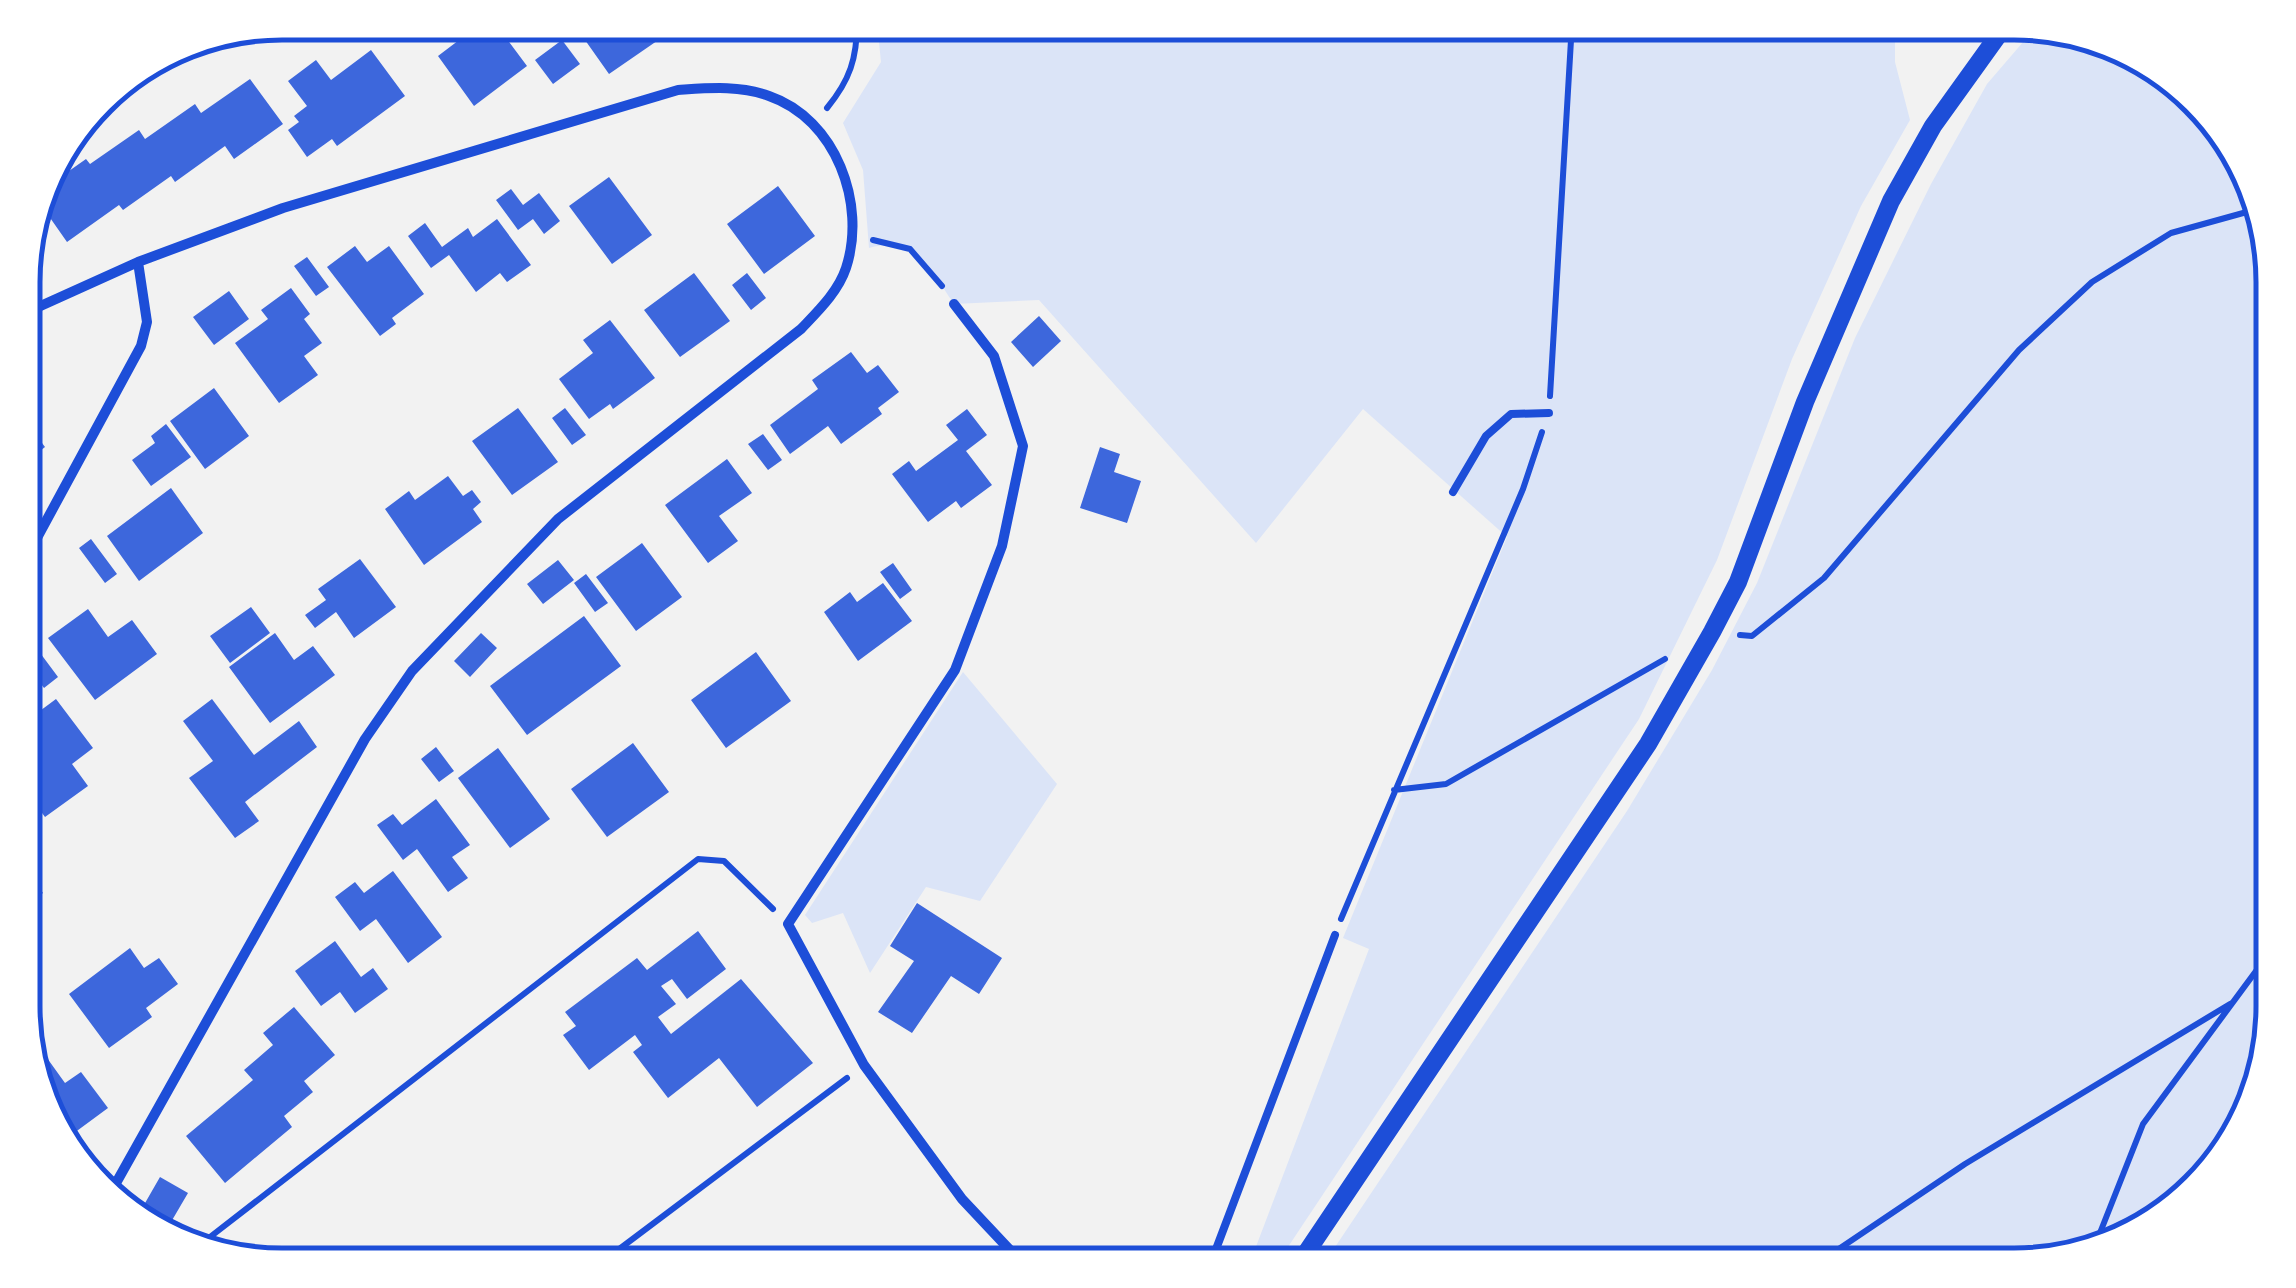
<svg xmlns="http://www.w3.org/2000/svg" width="2296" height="1288" font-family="'Nunito Sans',sans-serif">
<rect width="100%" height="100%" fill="#f2f2f2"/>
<!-- green -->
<path fill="#dbe4f7" d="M877 23H1895V62L1910 120 1861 206 1792 359 1717 560 1639 719 1276 1265H1249L1369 949 1343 938 1507 537 1363 409 1256 543 1039 300 954 304C929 268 918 235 869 248L863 170 843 123 881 62Z
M2035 28 2143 57 2230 138 2273 264V1023L2239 1135 2158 1222 2031 1265H1323L1627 811 1712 670 1757 583 1855 338 1931 184 1987 84Z
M963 672 1057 784 980 901 926 887 870 973 843 913 812 923 805 915Z"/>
<!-- building -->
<path fill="#3d67dc" d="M495 23 527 66 474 106 438 56 467 34 472 40Z
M573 23H683L609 74Z
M562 40 580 64 553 84 535 60Z
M371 50 405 96 337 146 332 139 307 157 288 130 299 122 294 116 307 106 288 81 316 60 331 80Z
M250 79 283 124 234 159 225 146 175 182 171 176 123 210 119 205 67 242 39 202 42 190 86 159 90 164 139 130 145 139 195 104 201 113Z
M609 177 652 235 612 264 569 206Z
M778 186 815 236 764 274 727 224Z
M511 189 523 205 539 193 560 221 544 234 533 219 518 230 496 200Z
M497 219 531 265 507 282 500 273 476 292 449 255 431 268 408 236 425 223 442 247 468 228 473 237Z
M355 246 367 262 389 246 424 294 392 318 396 324 380 336 327 267Z
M307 257 329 287 316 296 294 266Z
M694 273 730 321 680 357 644 310Z
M747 273 766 298 751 310 732 285Z
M291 288 310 314 304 319 322 343 304 356 318 375 279 403 235 343 268 319 261 310Z
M229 291 249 319 214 345 193 317Z
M1039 316 1061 341 1033 367 1011 342Z
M610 320 655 378 613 409 610 404 589 419 559 379 593 353 583 340Z
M851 352 867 373 878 365 899 392 878 408 882 414 841 444 828 426 790 454 770 425 818 389 812 380Z
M214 388 249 436 205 469 170 421Z
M518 408 558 462 512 495 472 441Z
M565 408 586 435 572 445 552 418Z
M967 409 987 435 966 451 992 485 961 508 956 501 928 522 892 474 909 461 916 471 958 440 946 425Z
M25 420 45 447 25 463Z
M166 424 191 457 151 486 132 460 155 443 151 436Z
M763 434 782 460 768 470 748 444Z
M1100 447 1120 454 1114 472 1141 481 1127 523 1080 508Z
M727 459 752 493 719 516 738 541 708 563 665 505Z
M448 476 463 496 472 490 481 502 473 509 482 522 424 565 385 509 409 491 415 500Z
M171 488 203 533 139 581 107 536Z
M91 539 117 574 105 583 79 548Z
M642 543 682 597 636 631 596 577Z
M360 559 396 607 354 638 336 612 315 628 305 615 326 600 318 589Z
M558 560 574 580 543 604 527 584Z
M893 563 912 590 900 599 880 572Z
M586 574 608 603 595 612 574 583Z
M883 583 912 621 858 661 824 612 850 592 857 602Z
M251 607 270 633 230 663 210 636Z
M88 609 108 637 132 620 157 654 95 700 48 638Z
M584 616 621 666 527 735 490 686Z
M275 633 294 660 313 646 335 675 270 723 229 667Z
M481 633 497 648 470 677 454 661Z
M32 642 58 677 44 688 25 662V648Z
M756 652 791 701 726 748 691 700Z
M56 699 93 748 72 764 88 786 45 817 25 790V722Z
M212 699 254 755 299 721 317 747 245 802 259 821 235 838 189 778 213 761 183 721Z
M633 743 669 792 607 837 571 789Z
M436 747 454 771 439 782 421 759Z
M498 748 550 819 510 848 458 778Z
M436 799 470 845 452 857 468 878 448 892 417 849 403 860 377 825 393 814 402 825Z
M25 868 43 893 27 905 25 902Z
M393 871 442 937 408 963 376 919 360 931 335 897 355 882 364 893Z
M917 903 1002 958 979 994 951 976 912 1033 878 1012 914 961 890 946Z
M698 931 726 969 687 999 672 979 661 986 676 1004 658 1017 671 1034 741 979 813 1063 757 1107 719 1058 668 1098 633 1052 642 1045 635 1035 589 1070 563 1035 576 1026 565 1012 637 958 647 970Z
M335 941 361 977 373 968 388 989 355 1013 340 992 321 1006 295 971Z
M130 948 144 968 159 958 178 984 146 1008 152 1017 109 1048 69 994Z
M294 1007 335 1055 304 1081 313 1092 284 1116 292 1127 225 1183 186 1136 253 1080 244 1070 273 1045 263 1033Z
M47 1058 65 1083 81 1072 108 1108 70 1136 74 1141 65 1148 35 1067Z
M160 1177 188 1193 164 1234 137 1217Z"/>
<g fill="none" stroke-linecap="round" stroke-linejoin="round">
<!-- path -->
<path stroke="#1d4ed8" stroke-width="6" d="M827 108C850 80 857 58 857 23
M873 240 910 249 942 286
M1550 396 1572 23
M1740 635 1752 636 1824 578 2019 350 2092 282 2171 233 2254 210
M1394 790 1446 784 1665 659
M1341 919 1523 489 1542 432
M2096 1243 2143 1124 2273 948
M201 1244 698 859 724 861 773 909
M598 1265 847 1078
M1815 1265 1965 1164 2230 1004"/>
<!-- service -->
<path stroke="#1d4ed8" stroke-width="8" d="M1453 492 1486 436 1511 414 1549 413
M1210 1265 1335 935"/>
<!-- minor -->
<path stroke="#1d4ed8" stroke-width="10" d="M25 294 34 308
M954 304 994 356 1023 446 1002 546 955 670 788 924 864 1065 962 1199 1024 1265
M25 313 138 262 283 208 678 90C709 88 739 85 769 96 836 119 867 204 846 268 838 292 818 311 801 329L558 519 412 671 365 739 111 1192
M25 560 141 346 147 322 138 262"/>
<!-- tertiary -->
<path stroke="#1d4ed8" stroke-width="18" d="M1298 1265 1648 744 1712 632 1738 582 1805 402 1891 201 1933 126 2007 23"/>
</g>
<!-- crop -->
<path d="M0 0H2296V1288H0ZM282 40H2014A242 242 0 0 1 2256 282V1006A242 242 0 0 1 2014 1248H282A242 242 0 0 1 40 1006V282A242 242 0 0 1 282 40Z" fill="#fff" fill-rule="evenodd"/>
<path fill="none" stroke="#1d4ed8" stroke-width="5" d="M282 40H2014A242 242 0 0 1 2256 282V1006A242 242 0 0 1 2014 1248H282A242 242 0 0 1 40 1006V282A242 242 0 0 1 282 40Z"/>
</svg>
